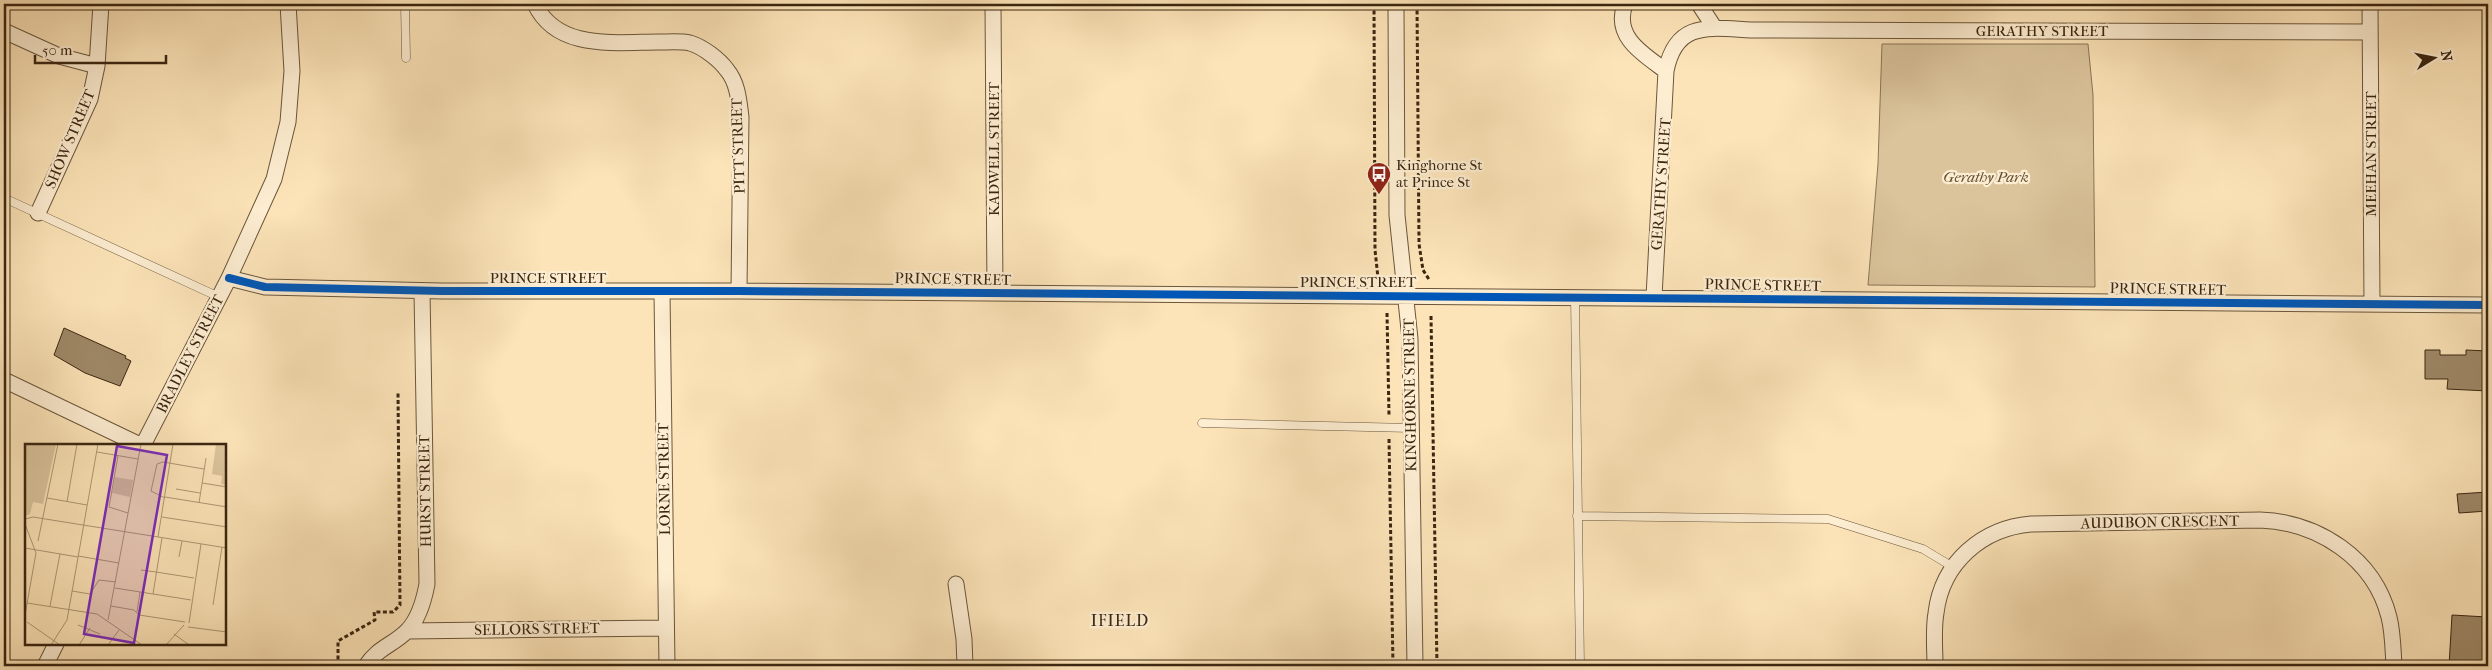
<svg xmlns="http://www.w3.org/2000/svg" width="2492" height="670" font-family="'IM FELL French Canon',serif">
<rect width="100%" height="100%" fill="#fce4b8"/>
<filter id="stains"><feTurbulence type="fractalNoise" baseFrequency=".004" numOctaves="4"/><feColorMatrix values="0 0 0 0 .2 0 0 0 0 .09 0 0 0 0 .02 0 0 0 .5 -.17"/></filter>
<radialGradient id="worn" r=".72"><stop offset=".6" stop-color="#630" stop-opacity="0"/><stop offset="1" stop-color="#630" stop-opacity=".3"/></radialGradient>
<!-- green -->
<path fill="#dbc49c" stroke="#8b7556" d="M1882 44H2088L2093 95 2095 287 1868 285 1878 164Z"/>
<!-- building -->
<path fill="#9f8968" stroke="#3b2611" d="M64 328 126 356 125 358 131 361 120 386 85 373 54 355Z
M2425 350H2440V355H2466V350L2488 351V391L2447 389 2448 379H2425Z
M2488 492V511L2459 513 2457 494Z
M2452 615 2487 617 2484 666H2449Z"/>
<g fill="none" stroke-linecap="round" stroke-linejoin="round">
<!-- lane casing -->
<g stroke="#6b563b" stroke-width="9">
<path id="lane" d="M405 4 406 58
M4 198 219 297
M1575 297 1580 666
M1202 423 1411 428
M1577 516 1828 519 1923 549 1953 567"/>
</g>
<!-- street casing -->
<g stroke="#6b563b" stroke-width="17">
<path id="street" d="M535 4C557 51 616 42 659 42 668 42 681 41 690 43 703 47 719 59 727 70 738 83 739 102 741 117L739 291
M993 4 995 293
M1396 4 1397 215 1410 339 1415 666
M1625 4C1613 37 1643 54 1666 71
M1699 4 1714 27
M2370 4 2372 304
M4 31 59 56 97 66
M38 213 90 99 97 66 101 4
M229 278 265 287 442 291H739L2488 305
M662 292 667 666
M1654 297 1666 71C1676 20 1710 28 1751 30L2370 32
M4 380 140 445
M143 445 229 278 274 179 288 122 292 71 288 4
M956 584 964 639 965 666
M407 631 666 628
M45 666 56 644
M366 666C377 648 393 645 407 631 419 619 424 600 427 584L422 291
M1935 666C1935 649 1933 630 1936 613 1942 562 1983 528 2031 524L2260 520C2318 522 2374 558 2389 617 2393 633 2393 650 2394 666"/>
</g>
<!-- path -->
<path stroke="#3b2611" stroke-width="3" stroke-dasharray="4 2.5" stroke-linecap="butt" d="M1374 4 1375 250 1378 278
M1417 4 1419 244 1423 270 1430 281
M1387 313 1389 416
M1431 316 1437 666
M1389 439 1393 666
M338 666V641L375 620 374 612H393L400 605 398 393"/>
<!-- lane -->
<use href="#lane" stroke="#fdedd1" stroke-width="8"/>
<!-- street -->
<use href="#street" stroke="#fdedd1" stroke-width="15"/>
<!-- cycleway casing -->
<g stroke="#fdedd1" stroke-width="11">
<path id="cycleway" d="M229 278 265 287 442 291H739L2488 305"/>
</g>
<!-- cycleway -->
<use href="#cycleway" stroke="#0057b8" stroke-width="8"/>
</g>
<!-- icons -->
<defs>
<g id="bus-pin" transform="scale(1.25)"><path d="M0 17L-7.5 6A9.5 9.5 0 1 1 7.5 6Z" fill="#8f2418" stroke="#fdedd1"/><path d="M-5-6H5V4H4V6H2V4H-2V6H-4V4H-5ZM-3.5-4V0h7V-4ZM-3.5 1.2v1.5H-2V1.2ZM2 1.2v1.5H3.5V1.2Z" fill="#fff"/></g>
</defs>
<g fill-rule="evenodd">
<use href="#bus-pin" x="1379" y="174"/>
</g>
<g text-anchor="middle" stroke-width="4.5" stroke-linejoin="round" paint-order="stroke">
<!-- street labels -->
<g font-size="15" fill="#3b2611" stroke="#fdedd1">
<text x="2042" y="36">GERATHY STREET</text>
<text transform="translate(70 139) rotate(-67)" y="5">SHOW STREET</text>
<text transform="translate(738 146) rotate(-92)" y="5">PITT STREET</text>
<text transform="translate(994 149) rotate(-90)" y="5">KADWELL STREET</text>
<text transform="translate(2371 154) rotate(-90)" y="5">MEEHAN STREET</text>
<text transform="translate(1661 184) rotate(-86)" y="5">GERATHY STREET</text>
<text x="548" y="283">PRINCE STREET</text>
<text transform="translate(953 279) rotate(1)" y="5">PRINCE STREET</text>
<text x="1358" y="287">PRINCE STREET</text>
<text transform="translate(1763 285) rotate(1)" y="5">PRINCE STREET</text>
<text transform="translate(2168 289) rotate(1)" y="5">PRINCE STREET</text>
<text transform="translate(190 354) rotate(-63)" y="5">BRADLEY STREET</text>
<text transform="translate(1410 395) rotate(-91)" y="5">KINGHORNE STREET</text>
<text transform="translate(664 479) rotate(-91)" y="5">LORNE STREET</text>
<text transform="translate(425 491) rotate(-91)" y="5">HURST STREET</text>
<text transform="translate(2160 522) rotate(-1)" y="5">AUDUBON CRESCENT</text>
<text transform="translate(537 629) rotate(-1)" y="5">SELLORS STREET</text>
</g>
<!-- poi labels -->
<g font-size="15" fill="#3b2611" stroke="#fdedd1" text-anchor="start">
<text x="1396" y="170">Kinghorne St<tspan x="1396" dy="17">at Prince St</tspan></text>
</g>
<!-- park labels -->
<g font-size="15" font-style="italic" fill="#634e34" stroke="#fdedd1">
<text x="1986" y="182">Gerathy Park</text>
</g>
<!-- neighbourhood labels -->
<g font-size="16" letter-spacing="1" fill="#3b2611" stroke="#fdedd1">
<text x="1120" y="626">IFIELD</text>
</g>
</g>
<!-- overview -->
<g transform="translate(25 444)">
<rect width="201" height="201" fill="#fce4b8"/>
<path d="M0 0H31L18 60 8 58 5 70 0 72ZM191 0H201V41L196 40 197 32 187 30ZM90 33 108 36 105 53 87 49Z" fill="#dbc49c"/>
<path fill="none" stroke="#af9875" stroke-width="1" d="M72 8 113 15M93 12 84 63 103 69M177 39 202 43M151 45 175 49M140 53 202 63M22 54 62 61M140 54 126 47 132 20 138 18 179 25M42 58 52 0M174 59 181 14M137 73 202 83M0 75 8 73 202 104M0 80 11 109 0 171M133 93 148 0M13 97 33 0M0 104 53 113M53 112 94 119M154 113 157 97M116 126 131 128M131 128 169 134M90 144 166 156M47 147 65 150 74 136 91 138M128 150 137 94M2 159 72 170 117 201M188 161 197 103M25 162 35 110M86 162 109 166 114 171 160 178M112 168 115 148M83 176 116 0M2 178 35 201M164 179 176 100M53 181 75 190M163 183 202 188M149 190 164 201M26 201 42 176 73 0M54 201 65 184M83 201 94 186M141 201 159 181"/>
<path fill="#7b2cbf" fill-opacity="0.15" stroke="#7b2cbf" stroke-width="2.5" d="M92 2 142 11 109 199 59 190Z"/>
<rect width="201" height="201" fill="none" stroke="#3b2611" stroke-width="2.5"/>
</g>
<!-- margin -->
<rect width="2492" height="670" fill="none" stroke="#fce4b8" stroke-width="20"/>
<rect x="5" y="5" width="2482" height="660" fill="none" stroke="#3b2611" stroke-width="2.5"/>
<rect x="10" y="10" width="2472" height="650" fill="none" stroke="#3b2611"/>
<!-- north arrow -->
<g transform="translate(2434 58) rotate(80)" stroke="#fdedd1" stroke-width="4" paint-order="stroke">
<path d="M0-4L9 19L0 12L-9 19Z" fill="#3b2611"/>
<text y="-8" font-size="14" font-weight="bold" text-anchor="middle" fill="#3b2611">N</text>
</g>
<!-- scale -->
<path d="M35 55v8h131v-8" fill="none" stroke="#3b2611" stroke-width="2.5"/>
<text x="42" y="55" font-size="15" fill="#3b2611" stroke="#fdedd1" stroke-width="4" paint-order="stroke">50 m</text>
<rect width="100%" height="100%" filter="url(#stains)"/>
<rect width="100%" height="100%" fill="url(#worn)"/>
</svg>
